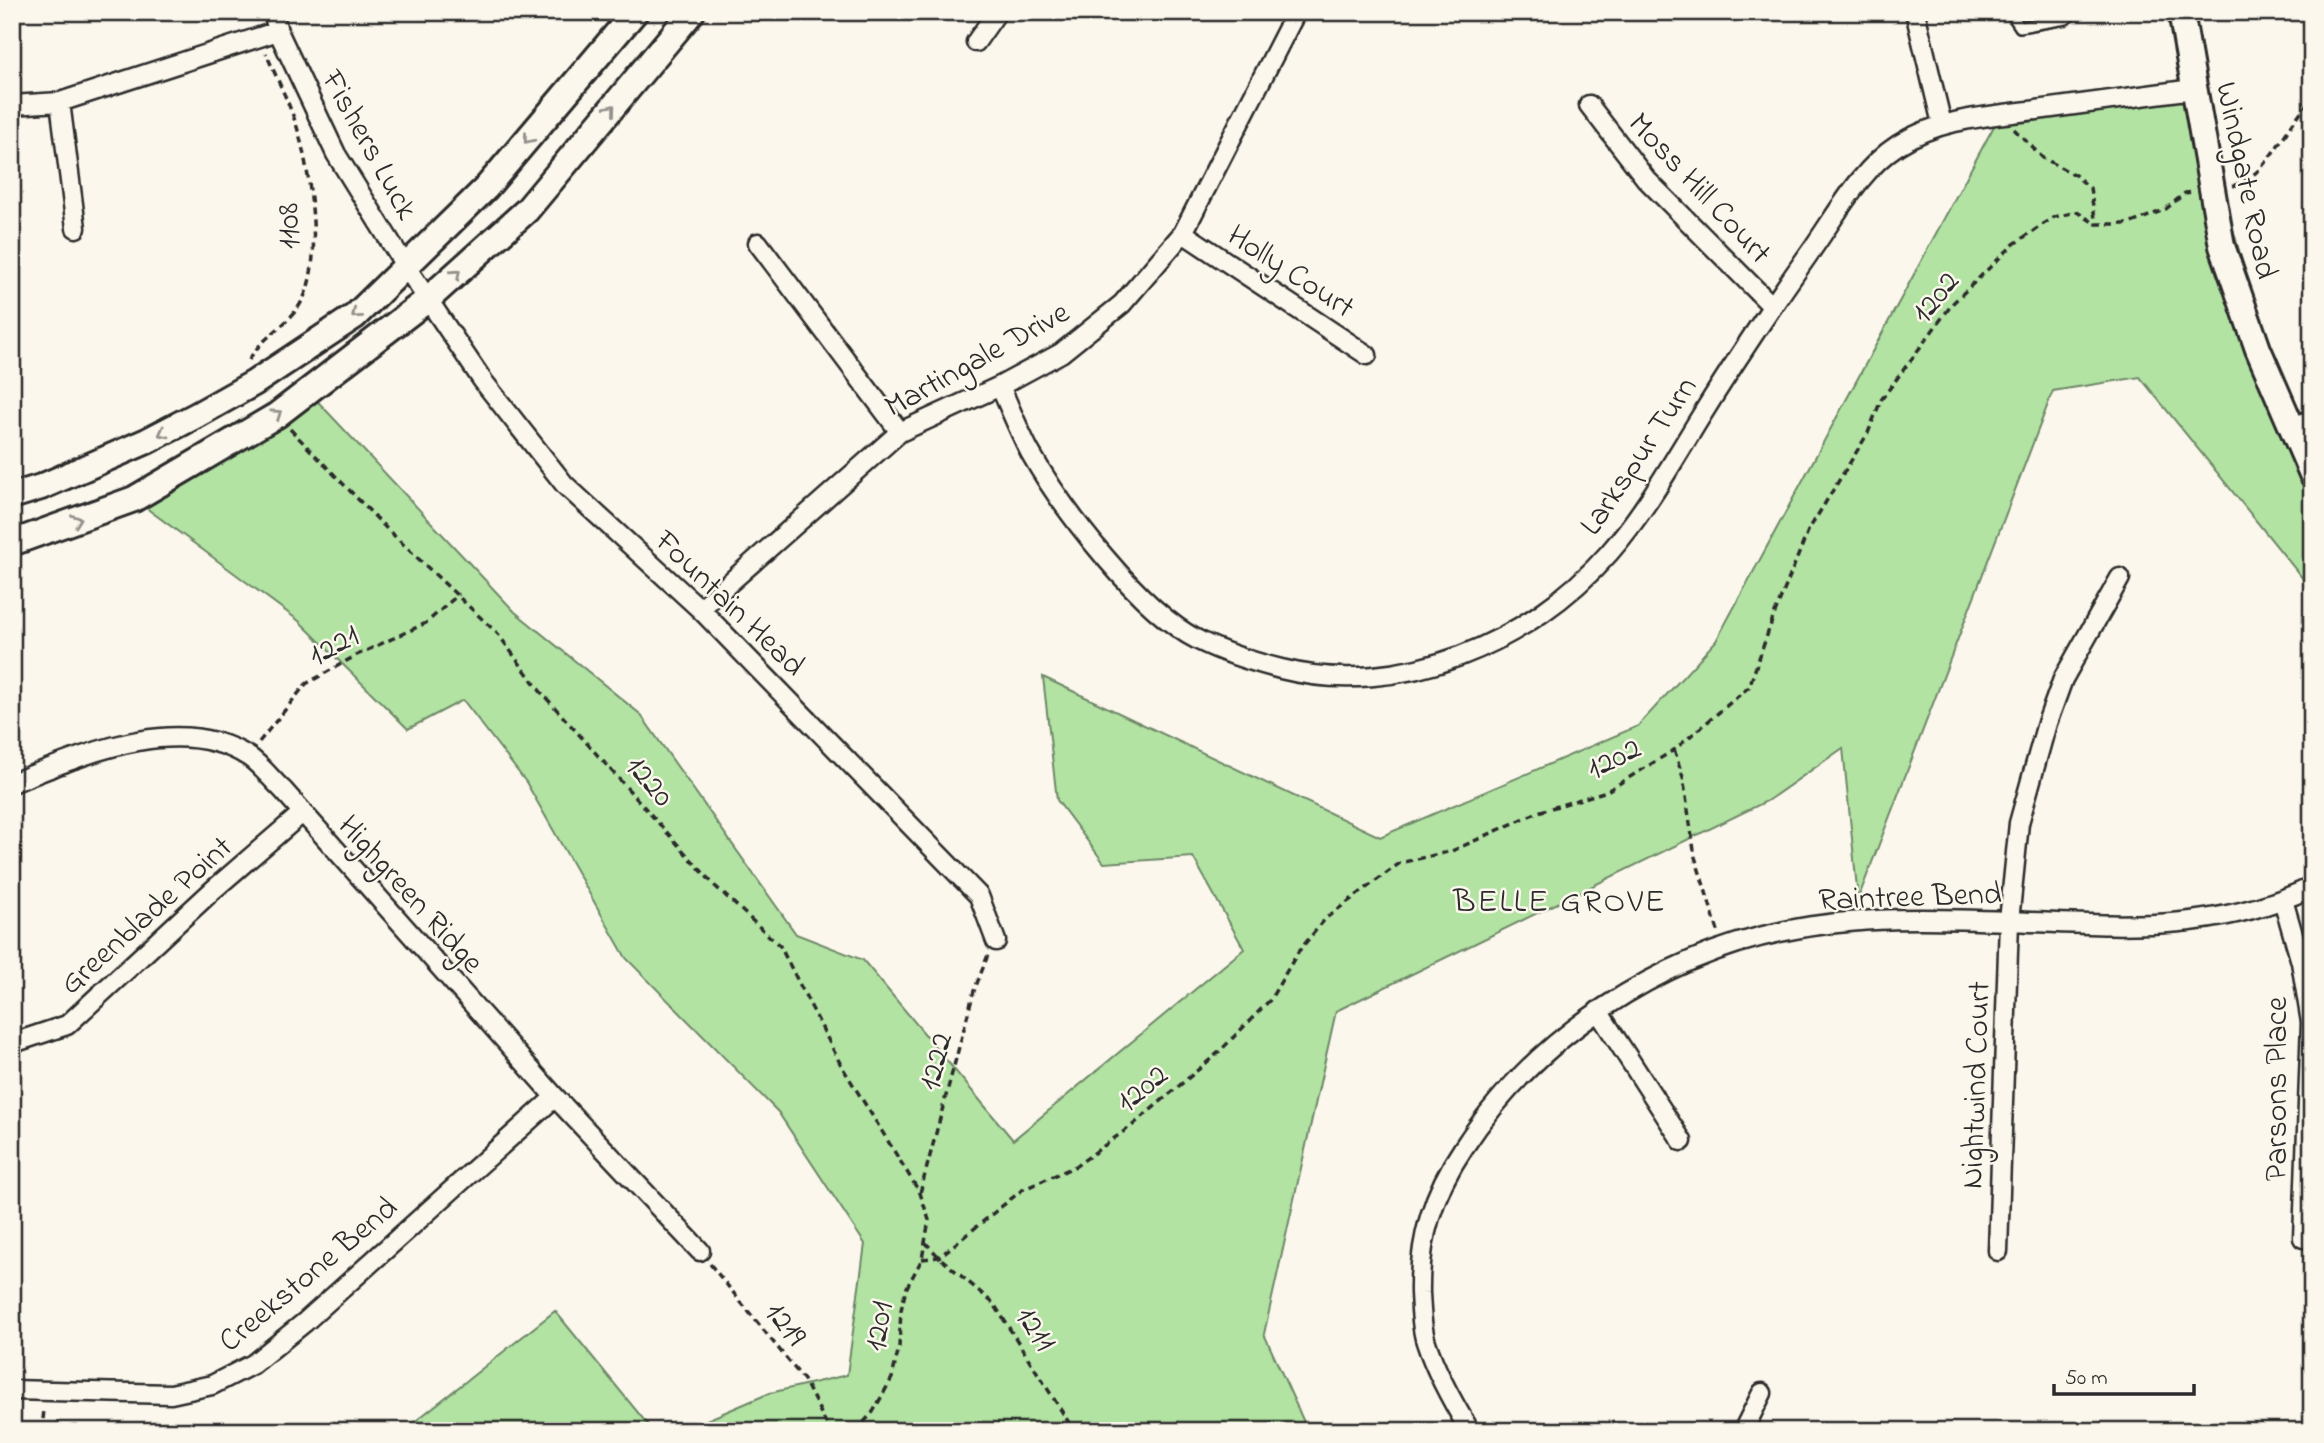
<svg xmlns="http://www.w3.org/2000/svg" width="2324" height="1443" font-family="'Indie Flower',sans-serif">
<rect width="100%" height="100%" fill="#fbf7ec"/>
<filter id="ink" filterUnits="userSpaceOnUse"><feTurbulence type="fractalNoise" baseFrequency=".0143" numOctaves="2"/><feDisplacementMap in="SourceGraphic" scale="14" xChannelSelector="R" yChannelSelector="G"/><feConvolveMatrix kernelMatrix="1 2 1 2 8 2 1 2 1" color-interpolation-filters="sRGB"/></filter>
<g filter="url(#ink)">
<!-- green -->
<path fill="#b2e3a3" stroke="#6e8767" stroke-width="2" d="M2193 89 2290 429 2312 465V590L2140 377 2053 391 1858 899 1843 748 1767 801 1336 1011 1264 1334 1308 1431H681L770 1393 847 1375 865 1244 778 1112 626 958 526 782 463 700 408 729 299 621 134 499 308 391 515 612 640 714 796 934 863 960 1013 1140 1244 949 1193 857 1104 863 1057 800 1043 677 1380 837 1638 726 1716 641 2000 115Z
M555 1311 653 1431H403Z"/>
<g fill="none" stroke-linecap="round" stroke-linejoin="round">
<!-- lane casing -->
<g stroke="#2b2b2b" stroke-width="14">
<path id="lane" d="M2010 12 2020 27 2066 19 2074 12"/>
</g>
<!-- street casing -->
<g stroke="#2b2b2b" stroke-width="23">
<path id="street" d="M273 12 278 31 336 154 406 267 483 381 565 485 700 609 979 896 996 941
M1915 12 1942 124
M976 42 997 12
M60 102 76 228
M12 105 60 102 278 31
M1589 105 1646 179 1772 306
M1183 233 1367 355
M758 243 900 432
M1000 386C1010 408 1019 431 1030 452 1062 509 1140 611 1198 640 1224 653 1253 662 1281 669 1400 699 1530 643 1609 553 1644 513 1671 465 1698 421 1733 364 1770 309 1808 255 1835 218 1859 170 1898 145 1941 117 1994 116 2044 109 2094 102 2144 96 2193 89
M2290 429 2312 419
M700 609 900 432 1000 386 1061 353 1122 304 1183 233 1296 12
M12 783C81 756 178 711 249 757 261 765 272 780 283 790L555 1097 700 1251
M2283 900 2301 962 2311 1022 2303 1238
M1598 1011 1682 1141
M19 1041 67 1025 213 890 301 814
M1998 1251 2009 921 2019 823 2047 723 2063 679 2120 578
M12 1390 171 1394 212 1385 253 1364 305 1322 555 1097
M1470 1431C1453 1403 1436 1373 1426 1342 1421 1327 1421 1308 1420 1293 1419 1238 1433 1193 1464 1147 1535 1038 1658 957 1785 931 1857 916 1934 918 2008 921 2116 925 2210 935 2312 887
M1743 1431 1762 1393"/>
</g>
<!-- secondary casing -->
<g stroke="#2b2b2b" stroke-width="30">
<path id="secondary" d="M2181 12 2222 246 2258 349 2312 474
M12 496 41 487 147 441 197 415 254 383 355 316 486 188 635 12
M12 543 134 499 277 415 427 300 527 210 692 12"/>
</g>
<!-- path -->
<path stroke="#2b2b2b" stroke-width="3.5" stroke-dasharray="7 5" stroke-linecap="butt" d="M250 12 254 23
M2014 129 2043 158 2075 175 2090 188 2096 224
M2233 186C2269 176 2286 123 2312 100
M249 360C262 336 289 326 302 301 324 261 310 171 297 127 289 102 276 77 266 53
M290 429 386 528 498 634 540 691 715 886 780 946 841 1065 920 1193 929 1220 922 1259 906 1289 901 1310 899 1347 892 1378 873 1412 856 1431
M259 742 306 684 357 655 426 623 459 594
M1674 750 1683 777 1695 857 1718 931
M920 1193 974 991 988 955
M925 1242 939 1257 994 1304 1071 1426 1086 1431
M922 1259 939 1257 1022 1190 1076 1166 1134 1124 1219 1052 1270 1000 1298 952 1326 918 1400 863 1452 851 1538 812 1607 791 1674 750 1749 687 1773 618 1808 531 1868 433 1881 400 1953 303 2014 244 2054 217 2077 212 2096 224H2129L2166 209 2185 193 2193 192
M710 1264 804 1380 830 1431
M42 1431 44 1409"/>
<!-- lane -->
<use href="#lane" stroke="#fbf7ec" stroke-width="9"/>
<!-- street -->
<use href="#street" stroke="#fbf7ec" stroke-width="18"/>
<!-- secondary -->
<use href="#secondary" stroke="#fbf7ec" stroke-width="24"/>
</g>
<!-- one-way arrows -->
<defs><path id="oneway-chevron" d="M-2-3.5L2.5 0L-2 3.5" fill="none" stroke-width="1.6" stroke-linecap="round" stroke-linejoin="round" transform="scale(1.75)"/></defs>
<g stroke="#93918c">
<use href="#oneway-chevron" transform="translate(611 109) rotate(-50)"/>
<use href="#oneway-chevron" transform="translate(528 139) rotate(130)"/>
<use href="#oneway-chevron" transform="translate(456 274) rotate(-42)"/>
<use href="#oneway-chevron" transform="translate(356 314) rotate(140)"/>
<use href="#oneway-chevron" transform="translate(277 414) rotate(-34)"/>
<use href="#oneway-chevron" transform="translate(163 433) rotate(152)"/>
<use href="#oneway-chevron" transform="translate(77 520) rotate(-20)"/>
</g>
</g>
<g text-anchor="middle" stroke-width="5" stroke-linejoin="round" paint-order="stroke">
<!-- street labels -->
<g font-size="32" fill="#2b2b2b" stroke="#fbf7ec">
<text transform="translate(371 144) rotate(61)" y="11">Fishers Luck</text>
<text transform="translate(2248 180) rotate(78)" y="11">Windgate Road</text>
<text transform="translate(1701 187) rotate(47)" y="11">Moss Hill Court</text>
<text transform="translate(287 226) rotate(-92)" y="11">1108</text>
<text transform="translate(1292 270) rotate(33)" y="11">Holly Court</text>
<text transform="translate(1934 296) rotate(-51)" y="11">1202</text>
<text transform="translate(976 358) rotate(-29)" y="11">Martingale Drive</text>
<text transform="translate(1637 455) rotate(-56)" y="11">Larkspur Turn</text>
<text transform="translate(731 602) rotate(44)" y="11">Fountain Head</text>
<text transform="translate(333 644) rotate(-29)" y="11">1221</text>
<text transform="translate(1613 757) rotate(-27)" y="11">1202</text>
<text transform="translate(651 780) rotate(49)" y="11">1220</text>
<text transform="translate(412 893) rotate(48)" y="11">Highgreen Ridge</text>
<text transform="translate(1910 895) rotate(-2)" y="11">Raintree Bend</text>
<text transform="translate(145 914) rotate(-42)" y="11">Greenblade Point</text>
<text transform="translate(934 1061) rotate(-76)" y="11">1222</text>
<text transform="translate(1974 1085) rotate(-88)" y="11">Nightwind Court</text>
<text transform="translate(1141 1087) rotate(-40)" y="11">1202</text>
<text transform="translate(2275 1089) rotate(-90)" y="11">Parsons Place</text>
<text transform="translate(307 1273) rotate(-40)" y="11">Creekstone Bend</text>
<text transform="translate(787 1323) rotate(51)" y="11">1219</text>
<text transform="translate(877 1326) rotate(-82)" y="11">1201</text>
<text transform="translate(1037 1328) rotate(56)" y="11">1211</text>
</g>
<!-- neighbourhood labels -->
<g font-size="33" letter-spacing="2" fill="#2b2b2b" stroke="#fbf7ec">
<text x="1560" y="911">BELLE GROVE</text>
</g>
</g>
<!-- margin -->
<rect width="2324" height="1443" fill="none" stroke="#fbf7ec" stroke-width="42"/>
<rect x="21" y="21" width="2282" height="1401" fill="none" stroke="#2b2b2b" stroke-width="2.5" filter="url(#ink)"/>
<!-- scale -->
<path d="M2054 1384v10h140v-10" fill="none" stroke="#2b2b2b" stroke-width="3.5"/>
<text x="2065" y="1384" font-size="21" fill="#2b2b2b" stroke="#fbf7ec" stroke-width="5" paint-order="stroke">50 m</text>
</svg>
